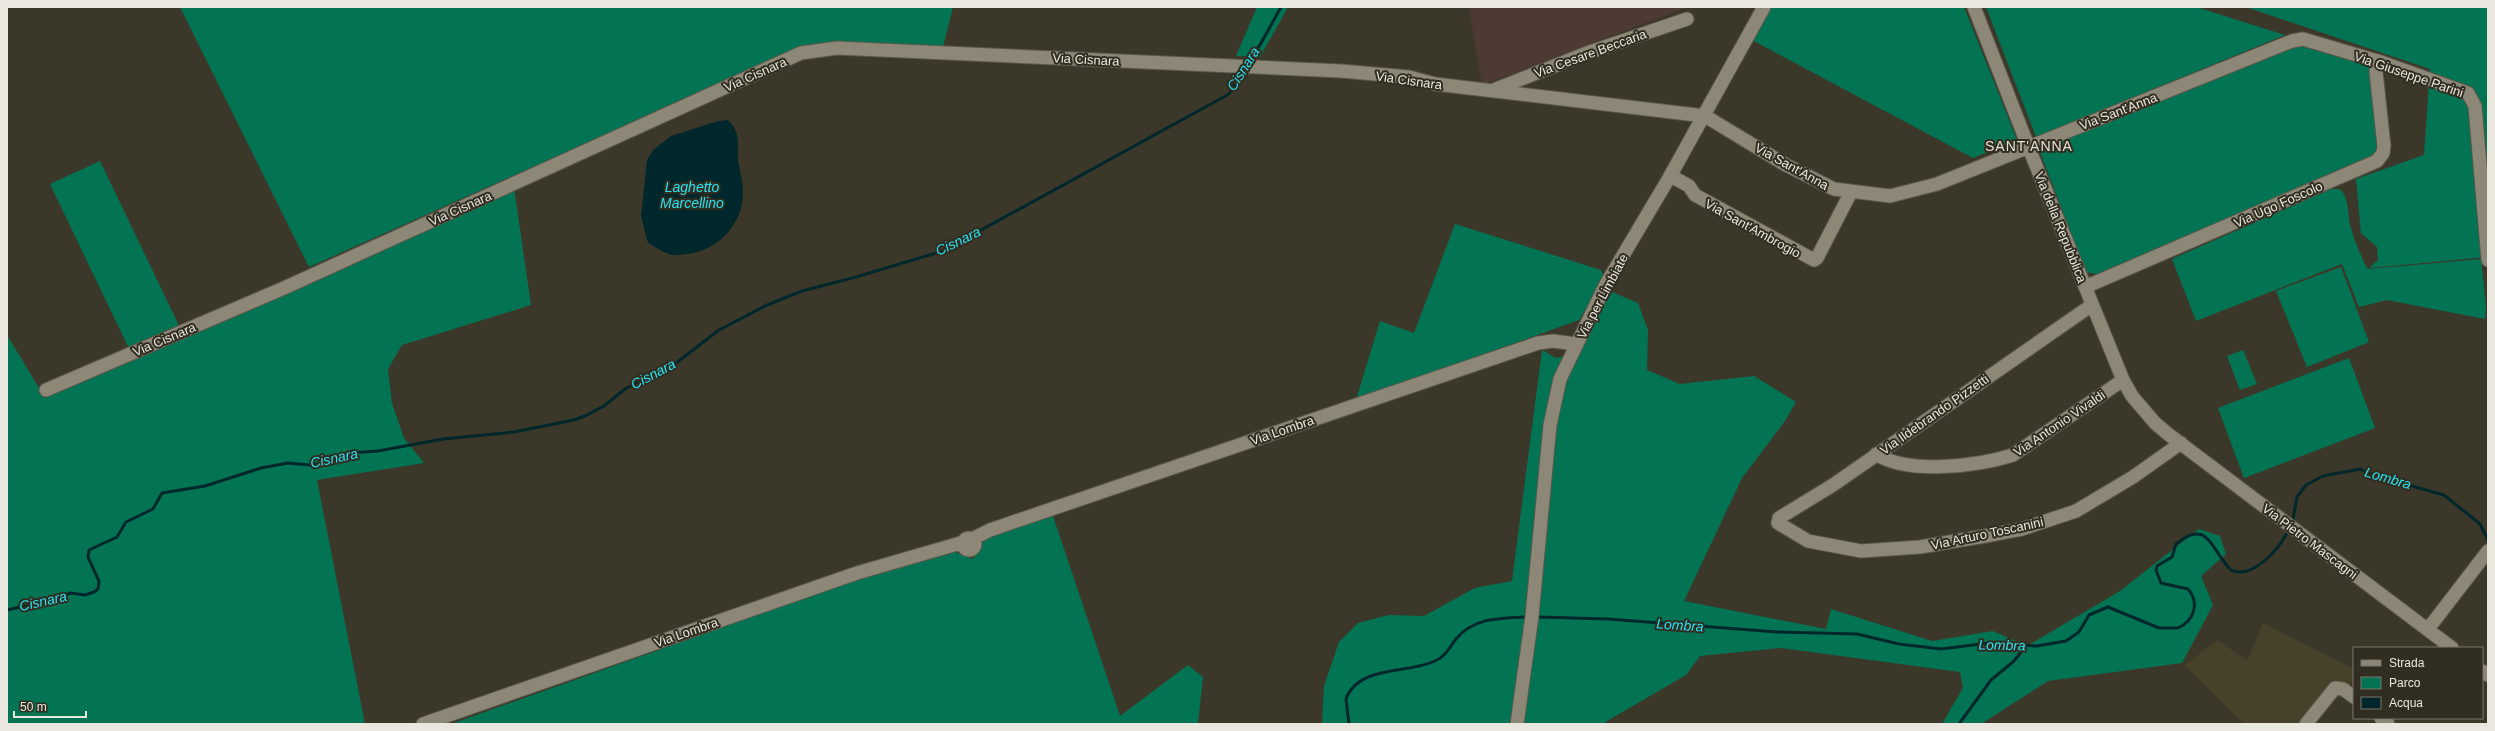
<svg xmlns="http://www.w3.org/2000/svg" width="2495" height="731" font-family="Helvetica,sans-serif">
<rect width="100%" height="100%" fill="#3c3829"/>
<!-- industrial -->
<path fill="#4e3a34" d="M1469 7H1688L1482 85Z"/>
<!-- built -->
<path fill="#47412c" d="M2263 623 2354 669V677L2349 687 2330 685 2297 724H2244L2185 665 2218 640 2247 661Z"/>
<!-- green -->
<path fill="#027453" d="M180 7H953L943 47 834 41 794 50 309 267Z
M1257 7H1288L1260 57 1236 56Z
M1770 7H1964L2017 140 1973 158 1752 40Z
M1986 7H2196L2285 35 2036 137Z
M2246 7H2488V257L2369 268 2378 260 2377 247 2361 233 2356 179 2424 155 2430 69Z
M2297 45 2373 67 2380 151 2374 157 2097 274 2086 272 2040 152 2044 146Z
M100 161 185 338 514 188 531 305 402 345 388 369 392 403 404 438 424 463 317 480 365 724H7V335L45 398 134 359 50 184Z
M2331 189H2340C2350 199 2347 214 2351 228 2354 239 2362 260 2368 269L2481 259 2486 307 2485 319 2387 300 2359 307 2342 264 2196 321 2172 259Z
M1455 224 1601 270 1605 278 1579 320 1356 400 1380 321 1414 333Z
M2341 267 2369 342 2307 367 2276 291Z
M1610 291 1638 303 1648 330 1647 370 1680 384 1754 376 1796 402 1785 421 1742 478 1684 601 1826 629 1831 609 1932 641 1993 631 2027 646 2120 591 2199 529 2220 536 2226 554 2201 576 2213 605 2182 663 2048 681 1981 724H1942L1963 688 1960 672 1781 648 1700 656 1686 675 1602 724H1322L1324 686 1339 642 1358 623 1389 615 1424 616 1475 588 1512 581 1542 350 1556 358 1576 353Z
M2243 350 2257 384 2240 390 2227 356Z
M2349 358 2375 428 2244 478 2218 408Z
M1052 513 1120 716 1188 665 1203 677 1198 724H451L945 548 973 559 988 534Z"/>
<!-- water -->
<path fill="#00272b" d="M728 120C744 137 735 146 739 166 742 178 745 194 741 208 734 233 713 251 687 254 683 254 677 256 672 255 664 253 655 247 648 243L641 216 647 160 653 150 671 136 718 121Z"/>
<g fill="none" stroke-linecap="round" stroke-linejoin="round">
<!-- stream -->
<path stroke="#00272b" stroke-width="3" d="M1246 63 1260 45 1281 7
M2293 519 2297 497 2306 485 2323 476 2360 469 2373 475 2444 495 2480 524 2488 540
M7 610 46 601 71 593 85 595 94 592 98 589 99 581 88 557 89 550 117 537 126 522 153 509 162 493 205 486 261 468 288 463 310 465 334 461 349 453 378 451 443 439 514 432 574 420 587 415 604 406 625 389 676 363 719 330 767 305 802 291 856 277 943 251 1229 94 1243 70
M1538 617 1608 619 1777 632 1857 634 1899 644 1941 649 1989 643 2037 646 2066 641 2079 632 2089 615 2108 607 2159 628H2178C2194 621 2200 603 2188 589L2161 583 2156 570 2157 566 2172 557 2176 544C2209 516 2212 553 2231 570 2252 580 2278 550 2287 533
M1349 724 1346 699C1358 665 1408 674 1435 661 1446 656 1449 648 1456 639 1473 618 1499 618 1524 617
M1959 724 1991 680 2014 661 2025 647"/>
<!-- minor casing -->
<g stroke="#5b574a" stroke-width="15">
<path id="minor" d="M1974 7 2028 146 2123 380 2132 396 2155 423 2168 434 2452 648
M1496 89 1587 53 1687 19
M1671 176 1689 186 1695 195 1814 260 1817 258 1851 192
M2085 287 2377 161 2383 153 2384 146 2376 72 2378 61
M2092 305 1833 485 1779 518 1778 523 1808 541 1861 551 1920 547 1985 536 2022 529 2076 511 2133 477 2181 443
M46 390 284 288 801 53 837 48 1341 71 1409 77 1435 84 1705 116 1786 165 1834 189 1890 196 1937 184 2292 41 2303 39 2384 63 2468 93 2475 106 2488 260
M1876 454C1908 475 1978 466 2013 455L2123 380
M963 544a6 6 0 1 1 12 0a6 6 0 1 1-12 0Z
M972 539 990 530 1538 343 1553 341 1576 344
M2428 629 2488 551
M2482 671 2488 675
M2381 718 2388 724
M423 724 857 573 964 542
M1517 724 1532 616 1550 425 1560 379 1606 284 1669 178 1764 7
M2306 724 2335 688 2343 689 2354 697"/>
</g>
<!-- minor -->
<use href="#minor" stroke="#8c8777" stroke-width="13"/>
</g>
<g text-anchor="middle" stroke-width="4" stroke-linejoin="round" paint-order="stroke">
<!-- street labels -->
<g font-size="13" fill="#eae7de" stroke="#312d20">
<text transform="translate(1590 53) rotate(-20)" y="5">Via Cesare Beccaria</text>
<text transform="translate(1086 59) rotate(3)" y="5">Via Cisnara</text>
<text transform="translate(755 74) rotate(-24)" y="5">Via Cisnara</text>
<text transform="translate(2409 74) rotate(19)" y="5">Via Giuseppe Parini</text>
<text transform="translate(1409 80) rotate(8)" y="5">Via Cisnara</text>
<text transform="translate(2118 111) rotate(-21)" y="5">Via Sant'Anna</text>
<text transform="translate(1792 166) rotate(29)" y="5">Via Sant'Anna</text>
<text transform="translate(2278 204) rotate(-24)" y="5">Via Ugo Foscolo</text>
<text transform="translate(460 208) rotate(-24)" y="5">Via Cisnara</text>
<text transform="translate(2061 227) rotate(68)" y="5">Via della Repubblica</text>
<text transform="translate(1753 228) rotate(29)" y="5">Via Sant'Ambrogio</text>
<text transform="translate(1602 296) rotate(-62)" y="5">Via per Limbiate</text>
<text transform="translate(164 339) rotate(-23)" y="5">Via Cisnara</text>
<text transform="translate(1934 414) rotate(-35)" y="5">Via Ildebrando Pizzetti</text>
<text transform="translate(2059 423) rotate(-34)" y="5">Via Antonio Vivaldi</text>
<text transform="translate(1282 430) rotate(-19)" y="5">Via Lombra</text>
<text transform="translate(1987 533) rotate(-12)" y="5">Via Arturo Toscanini</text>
<text transform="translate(2310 541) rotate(37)" y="5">Via Pietro Mascagni</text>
<text transform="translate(686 632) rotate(-19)" y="5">Via Lombra</text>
</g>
<!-- water labels -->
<g font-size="14" font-style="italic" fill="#26e2f1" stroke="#312d20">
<text transform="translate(1243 69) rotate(-58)" y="5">Cisnara</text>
<text x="692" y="192">Laghetto<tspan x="692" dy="16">Marcellino</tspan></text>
<text transform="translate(958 241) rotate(-26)" y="5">Cisnara</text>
<text transform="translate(653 374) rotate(-28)" y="5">Cisnara</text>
<text transform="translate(334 458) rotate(-12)" y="5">Cisnara</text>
<text transform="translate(2388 478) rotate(16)" y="5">Lombra</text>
<text transform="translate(43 601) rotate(-13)" y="5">Cisnara</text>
<text transform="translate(1680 625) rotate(4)" y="5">Lombra</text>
<text transform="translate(2002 645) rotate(1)" y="5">Lombra</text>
</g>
<!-- neighbourhood labels -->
<g font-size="14" letter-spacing="1" fill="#e7e2d1" stroke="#312d20">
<text x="2029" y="151">SANT'ANNA</text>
</g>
</g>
<!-- border -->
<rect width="2495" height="731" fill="none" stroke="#eae7de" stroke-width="16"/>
<!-- legend -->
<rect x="2353" y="647" width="130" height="72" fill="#312d20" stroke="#7b776c"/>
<rect x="2361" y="660" width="20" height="6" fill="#8c8777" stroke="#7b776c"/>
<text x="2389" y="667" font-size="12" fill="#eae7de">Strada</text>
<rect x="2361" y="677" width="20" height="12" fill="#027453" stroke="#7b776c"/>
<text x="2389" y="687" font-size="12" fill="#eae7de">Parco</text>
<rect x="2361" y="697" width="20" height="12" fill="#00272b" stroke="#7b776c"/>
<text x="2389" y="707" font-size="12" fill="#eae7de">Acqua</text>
<!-- scale -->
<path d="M14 711v6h72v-6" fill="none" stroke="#eae7de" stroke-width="2"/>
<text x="20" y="711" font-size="12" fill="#eae7de" stroke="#312d20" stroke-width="3" paint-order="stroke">50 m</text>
</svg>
